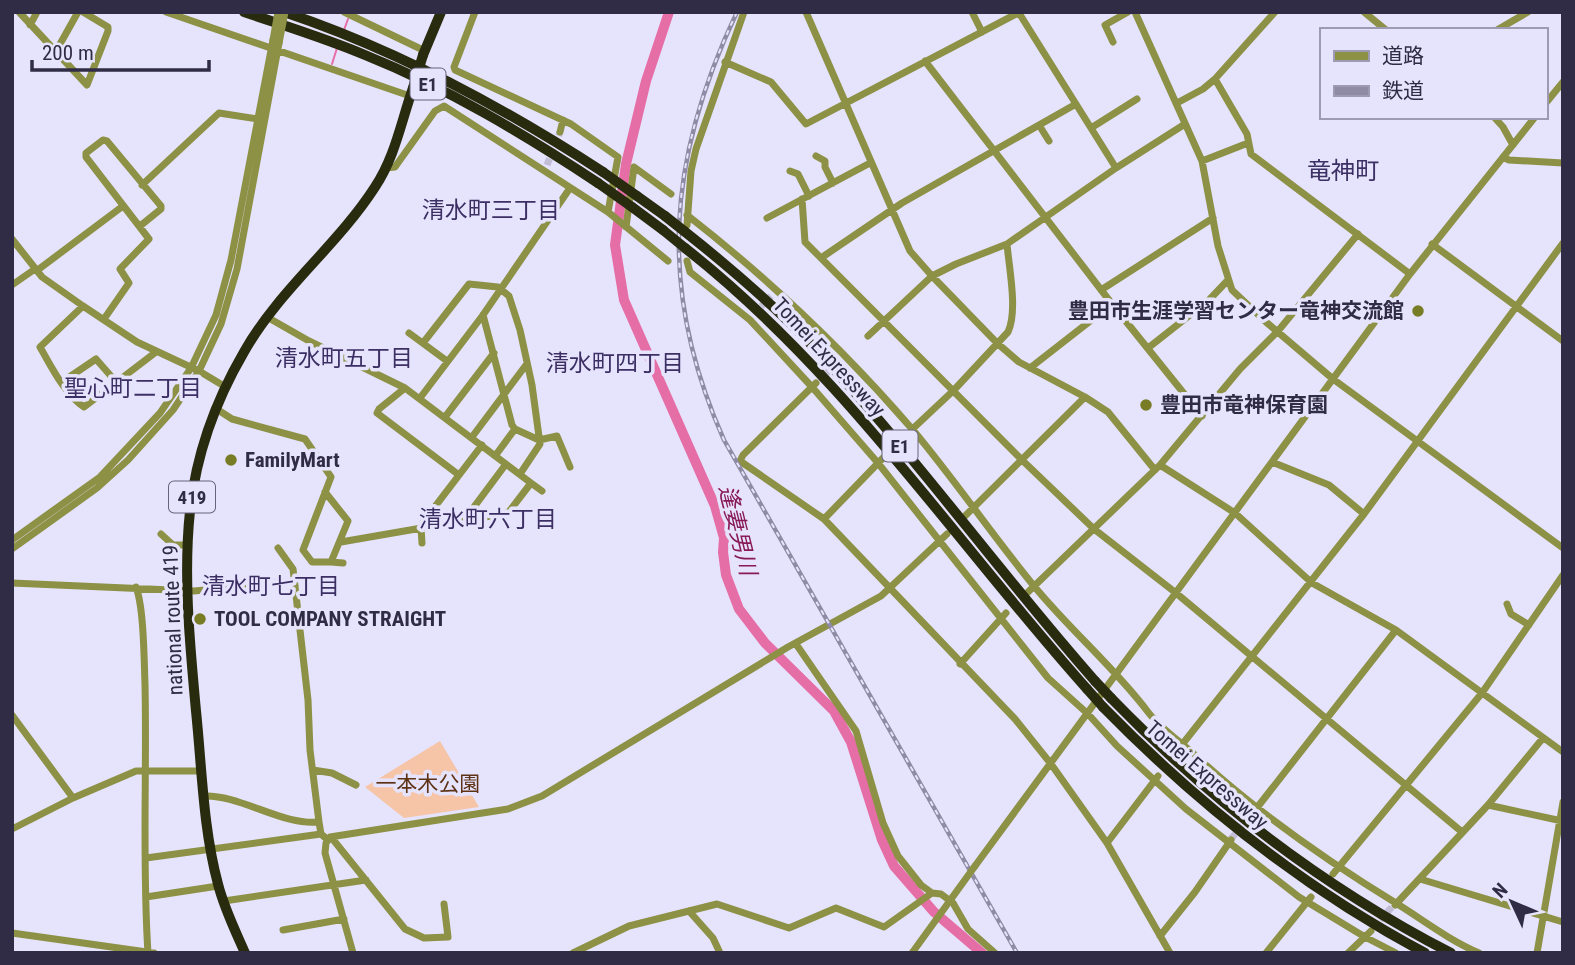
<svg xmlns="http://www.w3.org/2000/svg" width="1575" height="965" font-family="'Roboto Condensed','Noto Sans JP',sans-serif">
<rect width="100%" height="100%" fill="#e6e3fd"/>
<!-- green -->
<path fill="#f6c5a8" d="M440 741 479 807 404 818 365 787Z"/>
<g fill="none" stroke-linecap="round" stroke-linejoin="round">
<!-- stream -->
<path stroke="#e66ea7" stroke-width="2" d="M344 30 348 19
M332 64 337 48"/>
<!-- river -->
<path stroke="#e66ea7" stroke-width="10" d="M669 12 646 81 626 164 615 245 624 300 715 506 724 538 723 552 726 575 739 609 765 643 834 711 851 742 882 840 894 866 934 912 982 953"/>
<!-- minor-tunnel -->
<path stroke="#c2bed8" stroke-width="7" stroke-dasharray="7 3.5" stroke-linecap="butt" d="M547 165 560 132
M754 314 771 296
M819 380 839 362
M1231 839 1256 809
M1373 928 1392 907"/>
<!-- minor -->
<path stroke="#8c9145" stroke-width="7" d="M19 12 87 85 108 31V27L83 12
M166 12 410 96
M344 12 425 51
M475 12 454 67 455 70 571 124 618 157 608 212
M806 12 910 251 932 276 997 343 1019 362 1085 397 1108 412 1155 470
M972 12 982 32
M1135 12 1202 161 1218 246 1232 290 1266 322 1333 379 1563 548
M1364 12 1386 30
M1019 13 1116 168
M30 25 37 12
M1497 30 1528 12
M1113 42 1105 25 1128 12
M55 53 78 12
M925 61 1112 304 1202 416
M725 62 771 82 806 124 1020 12
M1215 79 1247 134 1251 154 1410 274
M1177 103 1203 89 1215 79 1275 12
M1545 104 1563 82
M1494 117 1503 127 1513 145
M1039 125 1049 141
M1091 128 1137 99
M560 132 563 120
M816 156 825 161V167L833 183
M1503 157 1509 160 1563 163
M1202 161 1248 143
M386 168 395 167 435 111 444 106 608 212 668 261
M790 171 798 174 809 196
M142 185 219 113 258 119
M802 199 805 242 1022 460 1094 529 1176 593 1462 832
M687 215C769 279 845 351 913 430 955 480 992 535 1034 586 1070 630 1114 667 1148 712 1160 728 1181 742 1196 756 1259 814 1327 861 1399 905 1426 922 1449 940 1479 953
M767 218 870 163
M687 225 691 171 696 149 744 12
M626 227 634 167 671 194
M12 239 42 277 83 306 137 342 199 371 224 386
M1432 244 1563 341
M821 258 902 203 1076 104
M687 261 690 272 750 320 812 387 878 463 1048 678 1088 714 1117 746 1186 809 1299 897 1365 937 1396 953
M12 285 35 269H39L123 206
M1101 290 1213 218
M83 306 40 347C51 366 65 395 84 407L156 352
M483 315 512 425 515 429 539 440 557 436 570 467
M267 317 309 341 405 388 531 483 508 513 341 542
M104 319 129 283 120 269 149 239 86 157V153L103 140 107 141 161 206V209L140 226
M409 333 447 361
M868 336 932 276 956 264 1007 244
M423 343 469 284 498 287 509 296 520 330 532 385 540 444 520 474
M1148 348 1209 300 1228 280
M1030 368 1112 304
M62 382 96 359 117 383
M816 383 743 455 740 461 824 519 1015 719 1051 764 1107 843 1170 953
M405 388 379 409 377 413 459 475
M420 398 483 315 570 188
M215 408 232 419 305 439 329 474 331 477 303 550 312 562H331L348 521 325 492
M445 417 494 353
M472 437 526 365
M904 437 954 390 1008 332C1018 311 1009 268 1007 244L1116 168 1185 124
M495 456 515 429
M1272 462 1329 485 1364 514
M1160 465 1235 513 1312 583 1396 630 1563 752
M531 483 542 491
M965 516 1085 397
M465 519 506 464
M824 519 883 458
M161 534 173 545H188
M12 540 100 477 160 413 191 368 216 315 231 260 273 40
M422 543 421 528 424 521 482 445
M278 548 293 569 308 700 310 750 319 822 321 834 328 840
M12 549 97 488 128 460 173 410 199 371 221 324 237 269 279 43
M331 562 343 563
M12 583 194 591 290 582 295 586
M136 587C144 608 144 660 145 684 147 773 142 863 148 953
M1027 593 1160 465 1240 369 1278 331 1358 234
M1507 604 1511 614 1529 625
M796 644 856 731 883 823 898 856 921 885 932 893 941 894 953 903 968 929 995 953
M960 664 1006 613
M12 715 73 798
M1177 751 1364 514 1563 243
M313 770 332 773 356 785
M203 796C240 794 282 826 319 822
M1488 805 1562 821
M1256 809 1396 630
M12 829 73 798 136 771H202
M331 837 405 929 424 938 448 937 444 904
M1107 843 1158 776
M146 858 321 834
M975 866 1410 274 1535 117
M1333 874 1482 693 1563 575
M1420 879 1563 922
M146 897 218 886
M224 901 366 880
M1395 905 1488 805 1543 738
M689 911 713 938 720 953
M283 930 344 919
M12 933 154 953
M1160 936 1195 892 1231 840
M353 953 325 853 326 843 330 837 508 809 542 796 788 647 881 596 947 534
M573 953 629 926 717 904 789 928 836 908 884 927 932 893
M1266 953 1311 897
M1348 953 1371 931
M1537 953 1563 802"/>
<!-- highway -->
<path stroke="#292b0f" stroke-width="10" d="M244 12C285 26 325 38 365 55 447 88 524 134 598 183
M284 12C398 50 503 107 603 172
M423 55 441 12
M637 196 665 216
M632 207 663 230
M684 231C727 265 769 301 807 340 910 448 997 570 1095 681
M685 248C843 372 954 540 1087 689
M1111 698C1210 800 1325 888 1451 953
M1103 707C1198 804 1305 889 1425 953
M245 953C235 930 224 908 218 884 203 828 202 769 196 711 190 645 183 577 190 511 196 455 216 400 244 352 279 290 337 246 375 187 395 157 401 122 413 88"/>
<!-- rail casing -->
<g stroke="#8f8ba4" stroke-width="4.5">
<path id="rail" d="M737 12C667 159 657 290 724 440L1017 953"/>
</g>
<!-- rail -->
<use href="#rail" stroke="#e6e3fd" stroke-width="2" stroke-dasharray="5" stroke-linecap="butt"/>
<!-- minor-bridge -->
<path stroke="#8c9145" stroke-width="7" d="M273 40 278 12
M279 43 285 12
M912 953 975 866"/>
<!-- highway-bridge -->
<path stroke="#292b0f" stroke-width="10" d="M413 88 423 55
M603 172 637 196
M598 183 632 207
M665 216 684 231
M663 230 685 248
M1095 681 1111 698
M1087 689 1103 707"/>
</g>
<!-- markers -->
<g fill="#777c25" stroke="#e6e3fd" stroke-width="2.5">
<circle cx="1418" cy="311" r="7"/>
<circle cx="1146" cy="405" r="7"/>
<circle cx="231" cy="460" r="7"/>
<circle cx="200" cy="619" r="7"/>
</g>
<g text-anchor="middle" stroke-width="7" stroke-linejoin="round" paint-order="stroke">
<!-- shield labels -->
<g fill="#e6e3fd" stroke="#67637c" stroke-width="2">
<rect x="410.5" y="68.5" width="35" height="31" rx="5"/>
<rect x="882.5" y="430.5" width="35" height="31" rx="5"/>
<rect x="169" y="481.5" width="46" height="31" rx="5"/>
</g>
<g font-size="19" font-weight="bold" fill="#312c45">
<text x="428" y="91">E1</text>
<text x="900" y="453">E1</text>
<text x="192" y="504">419</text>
</g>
<!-- poi labels -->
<g font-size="21" font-weight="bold" fill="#312c45" stroke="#e6e3fd" text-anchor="start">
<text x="1404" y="318" text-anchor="end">豊田市生涯学習センター竜神交流館</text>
<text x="1160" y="412">豊田市竜神保育園</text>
<text x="245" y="467">FamilyMart</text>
<text x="214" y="626">TOOL COMPANY STRAIGHT</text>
</g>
<!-- street labels -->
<g font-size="21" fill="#312c45" stroke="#e6e3fd">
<text transform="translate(829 357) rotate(47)" y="7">Tomei Expressway</text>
<text transform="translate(173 620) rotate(-92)" y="7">national route 419</text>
<text transform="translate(1207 775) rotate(41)" y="7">Tomei Expressway</text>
</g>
<!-- park labels -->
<g font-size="21" fill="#5e3214" stroke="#e6e3fd">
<text x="428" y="791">一本木公園</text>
</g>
<!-- neighbourhood labels -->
<g font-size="23" fill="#3c2f64" stroke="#e6e3fd">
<text x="491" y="218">清水町三丁目</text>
<text x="344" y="366">清水町五丁目</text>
<text x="615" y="371">清水町四丁目</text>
<text x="133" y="396">聖心町二丁目</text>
<text x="488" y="527">清水町六丁目</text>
<text x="271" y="594">清水町七丁目</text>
</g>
<!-- water labels -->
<g font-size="23" font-style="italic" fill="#881b57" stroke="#e6e3fd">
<text transform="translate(738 530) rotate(76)" y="8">逢妻男川</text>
</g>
<!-- quarter labels -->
<g font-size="24" fill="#3c2f64" stroke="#e6e3fd">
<text x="1343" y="179">竜神町</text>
</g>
</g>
<!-- border -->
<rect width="1575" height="965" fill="none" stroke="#312c45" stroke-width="28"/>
<!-- legend -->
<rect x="1320" y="28" width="228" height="91" fill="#e6e3fd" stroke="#9e9ab3" stroke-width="2"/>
<rect x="1334" y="51" width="35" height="10" fill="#8c9145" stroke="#9e9ab3" stroke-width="2"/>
<text x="1382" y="63" font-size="21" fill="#312c45">道路</text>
<rect x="1334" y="86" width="35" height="10" fill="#8f8ba4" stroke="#9e9ab3" stroke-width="2"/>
<text x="1382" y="98" font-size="21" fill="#312c45">鉄道</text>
<!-- north arrow -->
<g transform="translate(1512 902) rotate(314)" stroke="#e6e3fd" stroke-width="5" paint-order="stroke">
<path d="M0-5L12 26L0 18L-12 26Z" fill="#312c45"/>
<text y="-10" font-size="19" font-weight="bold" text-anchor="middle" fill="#312c45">N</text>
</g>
<!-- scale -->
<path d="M32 60v10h177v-10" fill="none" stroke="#312c45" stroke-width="3.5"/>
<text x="42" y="60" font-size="21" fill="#312c45" stroke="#e6e3fd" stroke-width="5" paint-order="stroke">200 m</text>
</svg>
